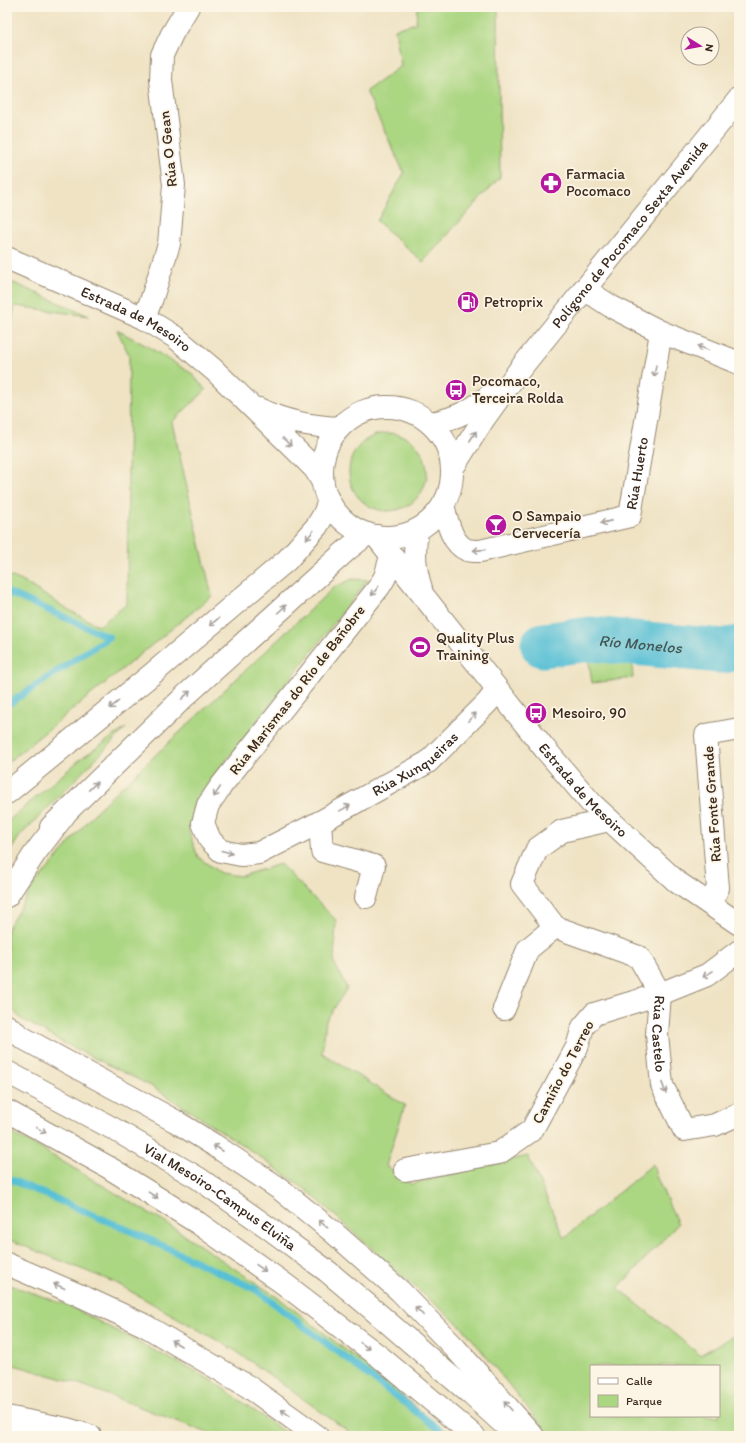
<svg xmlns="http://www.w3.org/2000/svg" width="746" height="1443" font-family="Itim,sans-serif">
<rect width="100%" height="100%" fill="#fcf5e5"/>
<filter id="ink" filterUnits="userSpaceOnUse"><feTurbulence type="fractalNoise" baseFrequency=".025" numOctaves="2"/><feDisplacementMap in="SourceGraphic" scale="8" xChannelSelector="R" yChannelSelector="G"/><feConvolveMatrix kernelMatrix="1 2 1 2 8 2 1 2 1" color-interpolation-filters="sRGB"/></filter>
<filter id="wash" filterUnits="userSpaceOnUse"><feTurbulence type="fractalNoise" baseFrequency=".012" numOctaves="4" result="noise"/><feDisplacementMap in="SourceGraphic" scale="16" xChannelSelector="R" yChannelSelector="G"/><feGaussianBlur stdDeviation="0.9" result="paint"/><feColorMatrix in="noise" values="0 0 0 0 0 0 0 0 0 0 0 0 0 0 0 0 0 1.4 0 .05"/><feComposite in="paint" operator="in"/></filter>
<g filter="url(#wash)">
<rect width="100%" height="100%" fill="#efe3c4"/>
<!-- green -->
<path fill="#abd682" stroke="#738050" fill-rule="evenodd" d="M417 7H498L500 177 423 262 377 221 404 173 366 91 401 66 395 29 416 23Z
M7 280 89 316 15 306 7 344Z
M117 330 147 346 191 373 206 390 172 422 212 596 7 763V575L22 581 69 610 99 626 127 604 129 355Z
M349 472a39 39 0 1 1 78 0a39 39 0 1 1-78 0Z
M352 579 368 580 195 800 189 832 198 857 220 873 241 876 280 864 336 920 334 962 347 988 326 1021 322 1053 405 1105 386 1166 411 1184 528 1156 564 1238 653 1164 656 1176 678 1224 618 1288 700 1355 739 1333V1436H550L464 1329 400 1274 309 1192 247 1148 151 1086 60 1041 20 1018 7 1003V929L32 888 97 810 333 588ZM591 1366H719V1416H591Z
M631 653 633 678 592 683 588 656Z
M126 728 20 836 7 856V822L83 757Z
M7 1131 38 1147 174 1228 280 1299 388 1383 449 1436H355L236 1351 116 1283 7 1239Z
M7 1284 67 1305 213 1381 290 1436H216L77 1383 7 1363Z"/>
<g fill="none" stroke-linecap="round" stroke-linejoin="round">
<!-- stream -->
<path stroke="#58c0d5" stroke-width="7" d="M7 592 109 637
M7 705 109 637
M7 1178 135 1233 255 1289 448 1436"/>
<!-- river -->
<path stroke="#58c0d5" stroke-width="45" id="s1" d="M543 645 590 639 722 651 739 648"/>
</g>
</g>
<g filter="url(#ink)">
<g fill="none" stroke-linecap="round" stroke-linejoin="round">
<!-- minor casing -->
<g stroke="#958671" stroke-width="24">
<g id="minor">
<path d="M584 289 612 307 661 332 739 363"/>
<path d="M144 318 152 298 169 244 174 185 161 80 162 55 172 34 188 7"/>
<path id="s2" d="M443 505C447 520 451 543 467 550 471 551 475 551 480 551L630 516 661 332"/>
<path d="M417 530C414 552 414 567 421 588"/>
<path id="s3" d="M376 536 545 749 591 803 677 882 739 924"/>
<path id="s4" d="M391 556 385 577 379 587 221 786 208 805 203 823 210 840 221 851 241 855 259 853 320 822 428 762 488 702 497 690"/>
<path id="s5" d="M609 820 562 831 537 849 522 884 555 927 639 957 660 994 657 1034 662 1085 684 1130 715 1125 739 1114"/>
<path d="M320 822 322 851 374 866 366 897"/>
<path d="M710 904 718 888 706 735 739 729"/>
<path d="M504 1009 528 949 555 927"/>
<path d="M405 1170 499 1153 532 1130 577 1047 583 1027 594 1014 660 994 707 975 739 951"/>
</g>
</g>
<!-- tertiary casing -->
<g stroke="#958671" stroke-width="24">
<g id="tertiary">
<path id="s6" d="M7 258 144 318 175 337 214 370 303 457 315 469 322 481"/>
<circle cx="387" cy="472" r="65"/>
<path d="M259 409C285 422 311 426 339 428"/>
<path d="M430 423C458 419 476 408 496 390"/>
<path id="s7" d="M452 469 483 420 520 369 739 99"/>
<path d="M7 793 151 675 287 560 317 526 324 514 329 501"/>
<path d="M51 827 185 696 348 549 367 534"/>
</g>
</g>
<!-- primary casing -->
<g stroke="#958671" stroke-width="24">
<g id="primary">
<path d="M7 1026 23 1038 175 1121 214 1145 280 1189 333 1232 400 1291 456 1349 533 1436"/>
<path id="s8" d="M7 1072 112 1128 198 1178 266 1226 327 1271 370 1307 472 1395 517 1436"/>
<path d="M7 1111 108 1167 198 1223 283 1283 380 1357 474 1436"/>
</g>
</g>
<!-- trunk casing -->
<g stroke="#958671" stroke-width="24">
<path id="trunk" d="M7 896 35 853 65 814
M7 1264 79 1295 144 1325 249 1387 317 1436
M7 1417 67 1429 90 1436"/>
</g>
<!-- motorway casing -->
<g stroke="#958671" stroke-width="24">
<path id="motorway" d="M7 1428 27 1436"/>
</g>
<!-- minor -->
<use href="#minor" stroke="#fff" stroke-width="22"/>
<!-- tertiary -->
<use href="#tertiary" stroke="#fff" stroke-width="22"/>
<!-- primary -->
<use href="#primary" stroke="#fff" stroke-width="22"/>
<!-- trunk -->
<use href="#trunk" stroke="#fff" stroke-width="22"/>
<!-- motorway -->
<use href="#motorway" stroke="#fff" stroke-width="22"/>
</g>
<!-- one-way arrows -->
<defs><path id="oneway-shaft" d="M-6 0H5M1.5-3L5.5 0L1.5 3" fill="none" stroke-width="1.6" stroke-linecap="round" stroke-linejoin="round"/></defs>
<g stroke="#a79f9a">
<use href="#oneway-shaft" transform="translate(703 348) rotate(-159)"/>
<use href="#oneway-shaft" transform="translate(655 371) rotate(100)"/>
<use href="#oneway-shaft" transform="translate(473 436) rotate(-57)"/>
<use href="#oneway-shaft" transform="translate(287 442) rotate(44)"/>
<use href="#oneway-shaft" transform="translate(606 522) rotate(167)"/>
<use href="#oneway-shaft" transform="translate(310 535) rotate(129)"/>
<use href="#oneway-shaft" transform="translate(479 550) rotate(176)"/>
<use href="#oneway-shaft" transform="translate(375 591) rotate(128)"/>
<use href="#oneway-shaft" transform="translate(282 609) rotate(-42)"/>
<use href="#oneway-shaft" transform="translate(214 622) rotate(140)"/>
<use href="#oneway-shaft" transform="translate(186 695) rotate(-43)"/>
<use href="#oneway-shaft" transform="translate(114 705) rotate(141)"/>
<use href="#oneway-shaft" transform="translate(472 717) rotate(-45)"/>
<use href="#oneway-shaft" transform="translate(93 786) rotate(-44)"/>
<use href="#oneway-shaft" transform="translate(217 792) rotate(124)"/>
<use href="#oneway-shaft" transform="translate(345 808) rotate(-29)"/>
<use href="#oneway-shaft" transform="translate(227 852) rotate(15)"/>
<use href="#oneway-shaft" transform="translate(708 974) rotate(149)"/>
<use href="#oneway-shaft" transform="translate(664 1088) rotate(69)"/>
<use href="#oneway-shaft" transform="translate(41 1130) rotate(29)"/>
<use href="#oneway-shaft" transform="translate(218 1148) rotate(-147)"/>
<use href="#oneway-shaft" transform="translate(153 1195) rotate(32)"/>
<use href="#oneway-shaft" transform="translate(323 1224) rotate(-141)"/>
<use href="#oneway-shaft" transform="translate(261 1268) rotate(35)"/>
<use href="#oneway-shaft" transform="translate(59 1286) rotate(-157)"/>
<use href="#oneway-shaft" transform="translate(419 1311) rotate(-134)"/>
<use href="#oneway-shaft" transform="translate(176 1343) rotate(-150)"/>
<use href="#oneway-shaft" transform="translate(365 1346) rotate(37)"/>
<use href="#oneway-shaft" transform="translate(508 1406) rotate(-132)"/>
<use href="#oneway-shaft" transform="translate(286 1413) rotate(-144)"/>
</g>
</g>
<!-- icons -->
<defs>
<g id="pharmacy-disc" transform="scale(1.15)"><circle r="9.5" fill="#b5179e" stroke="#fcf5e5"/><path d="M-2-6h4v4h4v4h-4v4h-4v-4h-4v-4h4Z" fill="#fff"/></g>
<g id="fuel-disc" transform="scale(1.15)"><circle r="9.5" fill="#b5179e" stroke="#fcf5e5"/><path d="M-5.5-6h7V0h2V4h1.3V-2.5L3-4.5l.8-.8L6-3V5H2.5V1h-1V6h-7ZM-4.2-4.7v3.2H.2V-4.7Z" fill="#fff"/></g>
<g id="bus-disc" transform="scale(1.15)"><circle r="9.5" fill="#b5179e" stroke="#fcf5e5"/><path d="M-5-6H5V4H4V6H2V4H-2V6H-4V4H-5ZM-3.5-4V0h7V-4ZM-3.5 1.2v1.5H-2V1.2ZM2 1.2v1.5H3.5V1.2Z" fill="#fff"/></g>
<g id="bar-disc" transform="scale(1.15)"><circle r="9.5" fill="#b5179e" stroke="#fcf5e5"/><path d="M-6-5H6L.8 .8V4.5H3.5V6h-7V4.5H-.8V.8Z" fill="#fff"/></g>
<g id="stadium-disc" transform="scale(1.15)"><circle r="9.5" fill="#b5179e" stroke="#fcf5e5"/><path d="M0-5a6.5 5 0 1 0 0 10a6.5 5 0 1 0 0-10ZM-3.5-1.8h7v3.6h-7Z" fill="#fff"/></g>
</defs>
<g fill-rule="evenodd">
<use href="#pharmacy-disc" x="551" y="183"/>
<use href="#fuel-disc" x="468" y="302"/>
<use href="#bus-disc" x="456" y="390"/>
<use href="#bar-disc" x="496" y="525"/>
<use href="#stadium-disc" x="420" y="647"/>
<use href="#bus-disc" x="536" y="713"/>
</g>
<g text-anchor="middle" stroke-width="3.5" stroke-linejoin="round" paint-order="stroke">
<!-- street labels -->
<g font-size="15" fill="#3b2a1e" stroke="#fcf5e5">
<text transform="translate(168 149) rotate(-96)" y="5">Rúa O Gean</text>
<text dy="5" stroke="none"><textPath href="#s7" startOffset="295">Polígono de Pocomaco Sexta Avenida</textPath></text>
<text dy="5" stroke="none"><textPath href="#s6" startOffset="143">Estrada de Mesoiro</textPath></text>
<text dy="5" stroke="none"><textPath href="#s2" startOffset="263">Rúa Huerto</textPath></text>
<text transform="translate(297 690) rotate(-52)" y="5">Rúa Marismas do Río de Bañobre</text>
<text dy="5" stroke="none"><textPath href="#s4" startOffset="582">Rúa Xunqueiras</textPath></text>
<text dy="5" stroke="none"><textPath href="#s3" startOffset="328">Estrada de Mesoiro</textPath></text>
<text transform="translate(712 804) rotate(-94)" y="5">Rúa Fonte Grande</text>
<text dy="5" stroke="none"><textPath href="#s5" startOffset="343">Rúa Castelo</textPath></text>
<text transform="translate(563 1072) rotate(-62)" y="5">Camiño do Terreo</text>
<text dy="5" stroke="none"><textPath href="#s8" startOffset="247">Vial Mesoiro-Campus Elviña</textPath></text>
</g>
<!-- poi labels -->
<g font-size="15" fill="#3b2a1e" stroke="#fcf5e5" text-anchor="start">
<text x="566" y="179">Farmacia<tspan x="566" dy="17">Pocomaco</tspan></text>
<text x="484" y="307">Petroprix</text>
<text x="472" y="386">Pocomaco,<tspan x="472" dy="17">Terceira Rolda</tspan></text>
<text x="512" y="521">O Sampaio<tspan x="512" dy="17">Cervecería</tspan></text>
<text x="436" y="643">Quality Plus<tspan x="436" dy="17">Training</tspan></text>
<text x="552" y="718">Mesoiro, 90</text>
</g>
<!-- water labels -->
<g font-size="16" font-style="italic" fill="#445755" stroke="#fcf5e5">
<text dy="6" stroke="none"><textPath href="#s1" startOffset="98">Río Monelos</textPath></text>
</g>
</g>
<!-- margin -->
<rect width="746" height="1443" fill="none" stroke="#fcf5e5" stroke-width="24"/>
<!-- legend -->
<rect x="590" y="1365" width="130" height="52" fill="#fcf5e5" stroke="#afa495"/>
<rect x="598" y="1378" width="20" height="6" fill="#ffffff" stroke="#afa495"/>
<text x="626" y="1385" font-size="12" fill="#3b2a1e">Calle</text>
<rect x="598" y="1395" width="20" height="12" fill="#abd682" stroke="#afa495"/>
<text x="626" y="1405" font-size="12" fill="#3b2a1e">Parque</text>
<!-- north arrow -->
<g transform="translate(700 46) rotate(101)"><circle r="19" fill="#fcf5e5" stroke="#afa495"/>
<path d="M0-3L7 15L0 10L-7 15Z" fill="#b5179e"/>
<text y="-6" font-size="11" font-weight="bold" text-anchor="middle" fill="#3b2a1e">N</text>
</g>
</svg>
